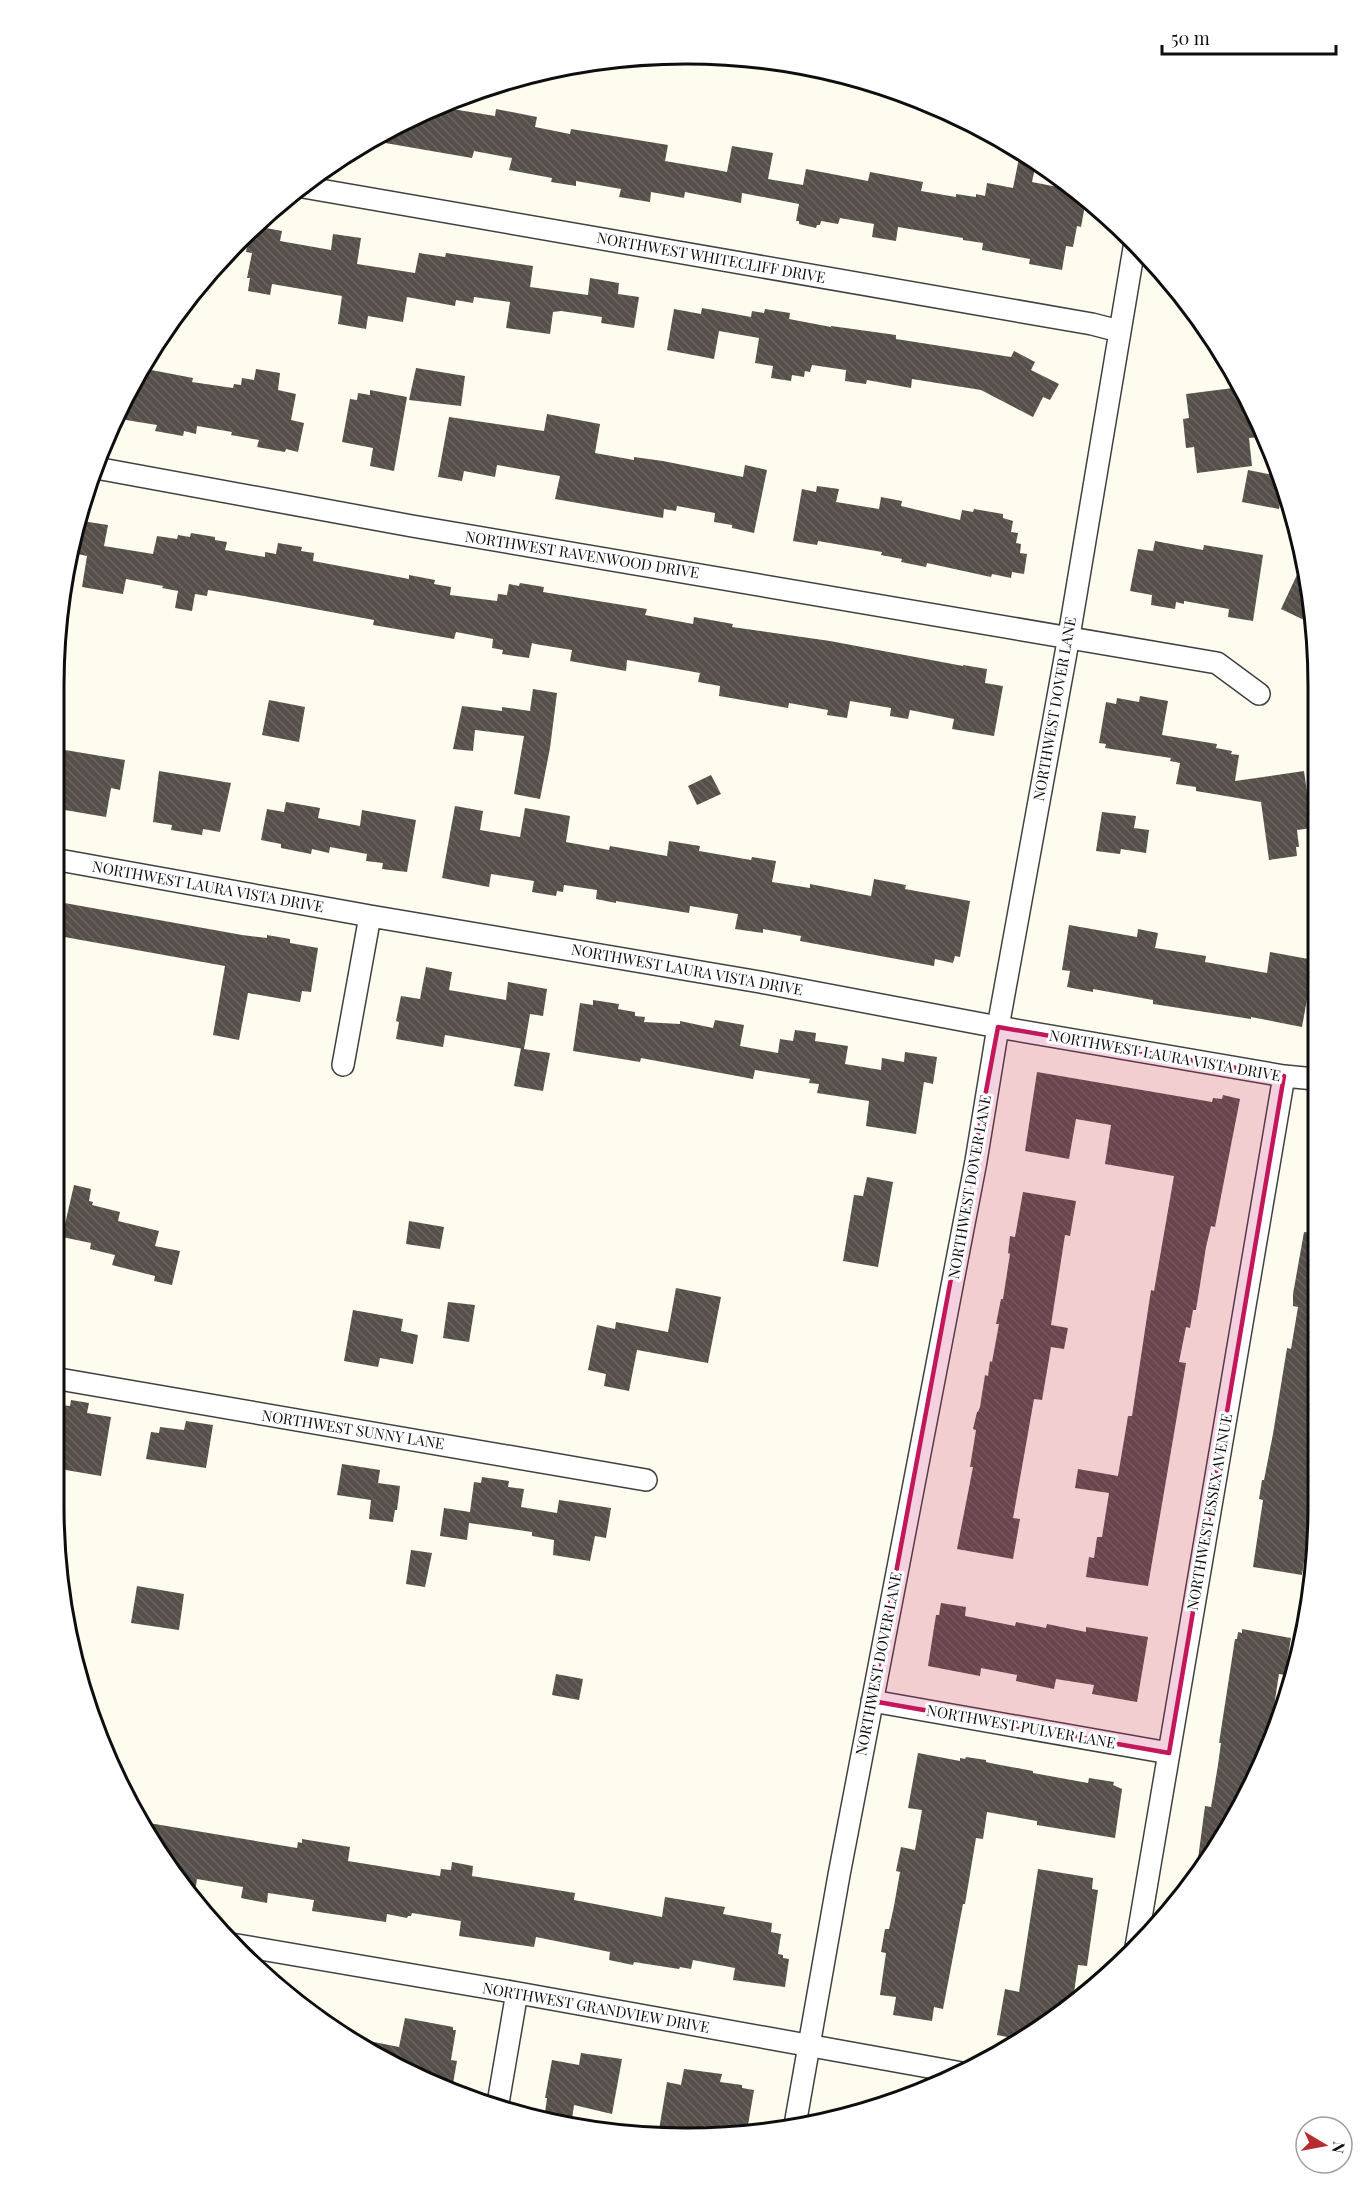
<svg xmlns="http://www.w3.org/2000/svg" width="1372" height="2193" font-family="'Playfair Display',serif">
<defs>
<pattern id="building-back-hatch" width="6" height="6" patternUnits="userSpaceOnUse" patternTransform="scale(1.5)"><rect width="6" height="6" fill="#564f4a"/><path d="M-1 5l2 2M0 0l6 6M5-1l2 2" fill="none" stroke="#696460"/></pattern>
</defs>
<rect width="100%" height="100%" fill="#fefcef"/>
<!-- building -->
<path fill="url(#building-back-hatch)" d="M440 107 495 116 496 109 537 117 535 127 570 134 571 129 668 145 665 161 717 170 727 172 732 146 773 153 768 179 803 185 806 169 868 181 870 172 923 182 921 191 956 197V194L976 197V194L985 196 987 183 1013 188 1020 153 1036 163 1032 182 1073 190 1072 197 1086 200 1081 227 1077 226 1073 247 1066 246 1062 270 1029 264 1030 259 982 250 983 243 963 240V238L898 227 896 241 872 237 874 224 840 218 838 224 821 221 820 225H817L816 228 799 224V221H796L799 204 742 193 741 203 685 192 684 198 651 192 650 202 619 197 621 189 576 181V186L551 182 552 178 509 170 512 158 474 151 472 158 368 140Z
M255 226 282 231 280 241 331 250 333 234 361 238 357 264 415 273 419 253 445 257 446 253 533 266 530 287 588 295 590 278 619 283 618 294 639 297 634 328 601 323 602 317 561 311 553 312 550 334 506 328 510 302 474 297 473 303 456 300 455 306 407 297 403 322 368 316 366 329 338 324 342 296 272 284 270 295 248 291 250 278H247L252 253 246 252 250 231Z
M702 308 751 317 752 311 764 313 765 309 790 313 789 319 831 327V326L896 335V339L1011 357 1014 351 1035 362 1031 370 1059 384 1050 400 1043 397 1033 417 981 390 912 379 911 388 867 380 866 384 845 381 846 370 812 365 810 372 805 371 804 377 792 375 791 381 771 378 773 366 755 363 759 338 719 331 714 359 667 350 674 309 701 314Z
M416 368 465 376 461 406 409 400Z
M146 369 193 378 192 382 233 388 234 384 241 385 242 378 254 380 256 369 280 373 278 390 296 394 291 420 304 423 298 452 286 449 285 452 257 447 259 440 231 435 232 432 197 426 196 434 184 431 183 436 155 431 157 425 126 420V417L119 416Z
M1241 387 1244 411 1254 409 1256 415 1259 437 1249 438 1252 466 1197 473 1194 447 1186 448 1183 419 1189 418 1186 394Z
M370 390 407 397 394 471 370 466 373 448 342 442 350 399 357 400 358 393 370 395Z
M547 414 600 424 595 453 634 460V457L663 461 743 477 745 465 767 470 754 533 732 528V525L714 522 715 513 677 506 676 511 664 509 663 518 555 499 560 476 497 465 495 477 464 471 462 481 438 477 449 417 544 431Z
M1248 470 1279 476 1283 487 1279 509 1242 502Z
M817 486 839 489 836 502 879 509 881 497 902 501 901 506 960 520 962 510 973 512 974 509 1003 514V518L1013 521 1011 532 1018 533 1016 543 1021 544 1020 553 1027 554 1024 574 1012 572 1011 578 992 574 991 577 927 563 926 567 901 562 902 559 881 555 882 552 818 541 817 545 793 541 802 489 816 492Z
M82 521 108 525 104 546 153 554 157 536 177 539 178 535 190 537 191 533 215 537V540L227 542 225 550 265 557V552L276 554 278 543 302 547 301 551 314 553 313 561 409 579V575L435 580 434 584 451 587 450 595 497 601 498 594 507 595 509 584 519 586 520 583 544 587 543 592 647 609 645 615 693 624 694 617 733 624 732 627 830 641 963 666V665L987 669 985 683 1003 686 994 736 952 729 954 719 910 710 908 719 890 716 891 708 850 701 847 718 827 715 828 710 789 703 788 708 719 696 720 686 698 682 700 673 627 660 626 671 570 661 572 650 535 644 532 643 529 658 502 654 503 650 492 648 493 639 456 632 454 639 373 625 374 620 244 596 208 590 207 596 195 594 192 611 175 608 178 591 162 588 163 586 126 579 123 594 82 587 87 556 73 553Z
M1155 541 1203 550 1204 545 1263 555 1253 621 1228 617 1229 609 1184 601V604L1176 602 1175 609 1151 605 1152 595 1130 591 1138 549 1153 551Z
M1303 562 1310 605 1313 620 1306 617 1304 620 1281 609Z
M533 689 557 693 550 748 540 799 514 794 524 736 475 730 473 751 453 749 462 706 502 711V707L530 711Z
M1140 696 1168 701 1162 735 1217 744 1216 748 1232 751 1231 754 1239 755 1235 781 1304 771 1312 828 1297 830 1299 847H1296L1297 856 1269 860 1261 802 1196 791V787L1176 784 1180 763 1170 761 1171 758 1105 748 1106 744 1099 743 1106 702 1116 704 1117 698 1139 702Z
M269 700 305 707 299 742 262 735Z
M59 749 125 760 120 790 111 788 106 817 59 809Z
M159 771 231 783 220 832 203 829 202 835 171 830 172 825 153 822Z
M711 775 721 794 697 805 688 786Z
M286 802 320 808 318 818 360 826 362 810 416 820 407 872 382 869 383 863 366 861 367 854 330 847 329 853 312 849 311 854 281 848V844L261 840 267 809 284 812Z
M455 806 483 811 480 830 520 837 525 808 570 816 566 842 609 850 610 846 667 856 669 841 700 846 699 851 751 860 752 857 776 861 772 882 810 888V884L871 896 874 879 906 885 905 889 970 901 960 957 955 956 953 963 935 959 934 966 800 941 801 936 763 929V933L735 929 738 914 690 906 689 913 616 901V903L596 899 597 890 564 885 563 892 557 891 556 896 532 892 534 881 491 874 489 887 442 878Z
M1102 812 1136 816 1134 828 1149 830 1146 853 1121 849 1120 854 1096 851Z
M59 902 242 935 267 938V935L290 939V943L318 948 311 992 302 991 300 1002 248 993 239 1040 213 1035 225 966 59 936Z
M1069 925 1137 937 1138 929 1158 933 1155 948 1206 956 1205 962 1267 973 1270 952 1314 960 1302 1027 1251 1017V1019L1153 1004V1000L1093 989V992L1067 987 1070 971 1062 970Z
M426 967 452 972 449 990 506 1000 508 982 547 989 543 1016 530 1014 524 1049 550 1053 543 1091 514 1086 521 1048 524 1049 445 1035 443 1047 396 1039 399 1022 396 1021 401 996 420 999Z
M593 1000 619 1004 618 1009 635 1012V1016L645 1017 644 1022 680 1024V1021L713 1028 715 1020 744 1025 740 1046 778 1053 780 1039 793 1041 795 1030 816 1033 815 1041 848 1046 845 1064 881 1070 882 1058 904 1062 905 1052 937 1057 933 1084 924 1082 916 1134 866 1126 869 1101 817 1093 819 1084 809 1083 810 1079 755 1070 753 1079 641 1058 640 1062 573 1051 580 1003 593 1005Z
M1037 1072 1212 1102 1213 1098 1222 1099 1223 1095 1240 1099 1215 1227 1211 1226 1206 1247 1196 1310H1193L1190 1328 1186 1327 1179 1362 1186 1363 1148 1586 1086 1577 1089 1557 1094 1558 1097 1537H1102L1109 1493 1075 1488 1078 1469 1118 1476 1128 1416H1132L1151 1290 1154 1291 1174 1176 1105 1164 1111 1125 1076 1119 1069 1159 1025 1151Z
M867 1177 893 1182 878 1267 843 1261 854 1195 863 1196Z
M74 1185 91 1189 89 1201 93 1202 92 1205 120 1212 118 1221 159 1231 155 1246 180 1251 172 1285 154 1281 155 1276 112 1265 115 1255 90 1249 91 1243 62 1237Z
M1023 1192 1076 1201 1070 1236 1065 1235 1051 1325 1068 1328 1064 1349 1051 1347 1042 1400 1034 1399 1013 1518 1020 1519 1013 1559 957 1549 973 1467H970L976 1430 973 1429 977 1412H978L980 1407 985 1375 988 1376 990 1361 992 1362 999 1324H996L1001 1299H1003L1010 1254 1008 1253 1010 1236 1015 1237Z
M409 1221 444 1227 440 1249 406 1244Z
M1304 1232 1314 1233 1313 1527H1309L1302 1575 1253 1567 1263 1500 1259 1499 1262 1480H1264L1273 1434 1287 1348 1291 1349 1298 1307 1293 1306V1294Z
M676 1288 721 1297 708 1363 637 1350 629 1391 604 1386 606 1374 588 1370 597 1325 615 1329 616 1322 668 1332Z
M448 1302 475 1305 469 1342 443 1338Z
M353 1310 403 1319 401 1331 418 1335 413 1364 380 1358 378 1367 344 1361Z
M71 1400 89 1403 87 1413 111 1417 101 1476 60 1469 64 1445H59V1415L61 1405 70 1406Z
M186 1421 213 1425 206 1468 146 1459 151 1432 159 1433 160 1427 184 1430Z
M342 1464 380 1470 378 1483 400 1486 397 1510H395L393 1522 369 1519 371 1500 337 1495Z
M482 1477 509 1481 508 1487 524 1489 521 1507 557 1513 559 1500 611 1508 606 1538 595 1536 590 1561 553 1555 554 1540 532 1536V1532L469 1523 467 1540 440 1536 444 1508 470 1512 474 1482 481 1483Z
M411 1550 432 1553 425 1587 406 1584Z
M137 1586 184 1594 179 1630 131 1623Z
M941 1603 966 1607 965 1616 1015 1626 1016 1622 1046 1628 1047 1624 1086 1632V1627L1148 1637 1137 1702 1092 1694 1094 1685 1056 1679 1054 1689 1016 1681 1017 1675 981 1668 980 1676 928 1666 936 1615H939Z
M1242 1629 1291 1638 1285 1675 1279 1674 1270 1732H1273L1270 1749 1197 1875 1196 1874 1205 1806 1211 1807 1218 1765 1221 1743H1219L1235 1639H1237L1238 1632 1242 1633Z
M556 1674 583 1679 579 1700 552 1695Z
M918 1753 960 1761V1758L965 1759 966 1757 986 1760V1762L995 1764 1033 1771V1773L1088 1783 1089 1778 1114 1782 1113 1785 1122 1789 1115 1838 1037 1825V1821L987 1812 983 1839 976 1838 965 1904H963L943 2009 934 2007 932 2021 893 2015 896 1997 880 1995 886 1953 881 1952 885 1929H889L894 1906 900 1872 896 1871 901 1847 915 1850 922 1810 908 1808Z
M143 1822 297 1848 298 1842 302 1843V1839L350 1847 348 1861 440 1876 441 1869 451 1870 452 1862 473 1866 472 1876 575 1893 574 1900 662 1917 665 1897 725 1907 723 1914 772 1923 771 1932 781 1934 778 1954 783 1955V1958L789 1959 785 1987 733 1980 735 1968 693 1960 691 1969 680 1967 679 1969 634 1962 633 1965 609 1960 610 1952 536 1937 534 1947 459 1936 461 1921 412 1913 411 1916H408L407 1918 387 1914 386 1922 312 1911 314 1900 268 1893 267 1903 241 1898 243 1887 197 1879 194 1899 161 1858Z
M1038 1869 1093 1878 1092 1889 1098 1890 1087 1966 1078 1965 1072 2006 1037 2033 1024 2040 997 2035 1005 1989 1019 1992Z
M405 2018 453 2027V2030H456L451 2060 457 2061 452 2089 441 2087 370 2054 348 2040 349 2037 399 2047Z
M581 2053 622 2059 612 2114 574 2105 572 2119 545 2113 547 2098H545L552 2060 579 2065Z
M684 2069 722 2074 720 2082 742 2085V2088L754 2090 747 2131 740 2132 704 2126 702 2136 659 2130 667 2082 681 2085Z"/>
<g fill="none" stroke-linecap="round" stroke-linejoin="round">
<!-- street casing -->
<g stroke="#414141" stroke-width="24">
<path id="street" d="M303 187 1092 324 1119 331
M96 468 412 526 1217 663 1259 694
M59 860 370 916 760 982 998 1027 1284 1076 1315 1079
M343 1065 370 916
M59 1379 646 1480
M872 1701 1169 1753
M231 1944 518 1993 962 2073
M1136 1947 1284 1076
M497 2109 516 1998 518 1993
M795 2125 839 1875 976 1161 998 1027 1069 636 1134 248"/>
</g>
<!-- street -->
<use href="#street" stroke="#fff" stroke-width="21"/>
</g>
<!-- marked area -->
<path fill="#c2185b" fill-opacity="0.2" stroke="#c2185b" stroke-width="4.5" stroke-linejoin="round" d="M998 1027 1284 1076 1169 1753 872 1701Z"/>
<g text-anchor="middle" stroke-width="6" stroke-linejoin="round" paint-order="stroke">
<!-- street labels -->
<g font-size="15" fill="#0e0e0e" stroke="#fff">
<text transform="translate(711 258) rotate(10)" y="5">NORTHWEST WHITECLIFF DRIVE</text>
<text transform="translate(582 555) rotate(9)" y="5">NORTHWEST RAVENWOOD DRIVE</text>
<text transform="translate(1055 709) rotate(-80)" y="5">NORTHWEST DOVER LANE</text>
<text transform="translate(208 887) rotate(10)" y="5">NORTHWEST LAURA VISTA DRIVE</text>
<text transform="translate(687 970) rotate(10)" y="5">NORTHWEST LAURA VISTA DRIVE</text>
<text transform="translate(1165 1056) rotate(10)" y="5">NORTHWEST LAURA VISTA DRIVE</text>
<text transform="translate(970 1187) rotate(-80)" y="5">NORTHWEST DOVER LANE</text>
<text transform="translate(353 1430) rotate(9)" y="5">NORTHWEST SUNNY LANE</text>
<text transform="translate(1210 1512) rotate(-80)" y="5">NORTHWEST ESSEX AVENUE</text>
<text transform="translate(879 1664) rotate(-79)" y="5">NORTHWEST DOVER LANE</text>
<text transform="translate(1021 1727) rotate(10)" y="5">NORTHWEST PULVER LANE</text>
<text transform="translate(596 2008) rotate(10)" y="5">NORTHWEST GRANDVIEW DRIVE</text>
</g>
</g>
<!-- crop -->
<path d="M0 0H1372V2193H0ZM686 64H686A622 622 0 0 1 1308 686V1506A622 622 0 0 1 686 2128H686A622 622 0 0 1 64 1506V686A622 622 0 0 1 686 64Z" fill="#fff" fill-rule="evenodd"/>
<path fill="none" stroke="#0e0e0e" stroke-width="3" d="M686 64H686A622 622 0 0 1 1308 686V1506A622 622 0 0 1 686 2128H686A622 622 0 0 1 64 1506V686A622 622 0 0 1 686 64Z"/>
<!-- north arrow -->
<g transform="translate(1324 2145) rotate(100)"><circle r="28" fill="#ffffff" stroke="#9f9f9f" stroke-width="1.5"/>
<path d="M0-4.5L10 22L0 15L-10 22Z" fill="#b62d30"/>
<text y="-9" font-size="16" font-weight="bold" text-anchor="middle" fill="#0e0e0e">N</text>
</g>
<!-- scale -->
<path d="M1162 45v9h174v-9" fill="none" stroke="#0e0e0e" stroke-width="3"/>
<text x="1171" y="45" font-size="18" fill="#0e0e0e" stroke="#ffffff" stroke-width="4.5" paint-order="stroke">50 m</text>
</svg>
